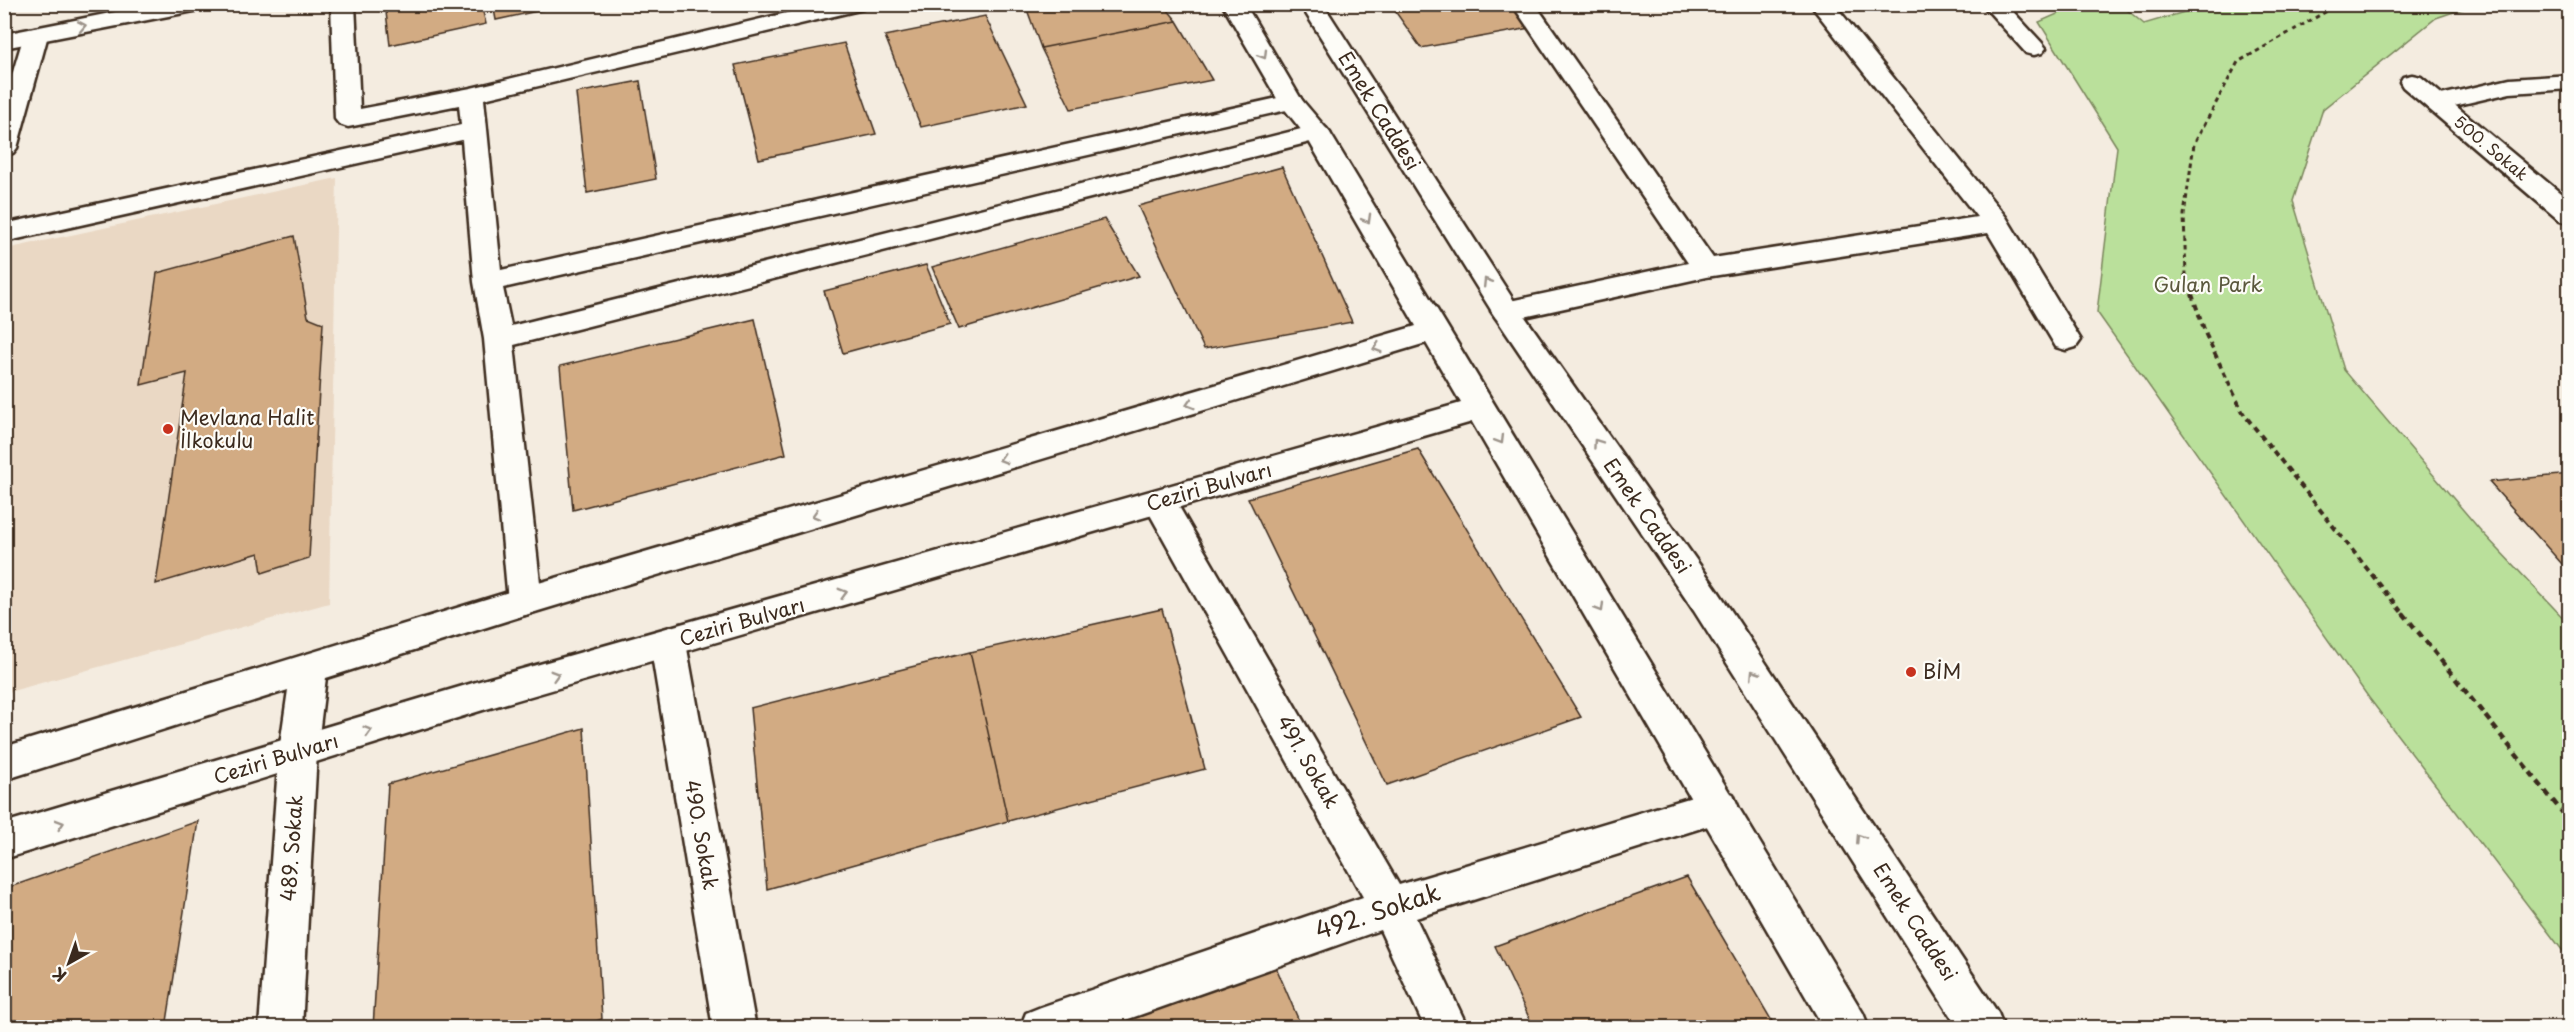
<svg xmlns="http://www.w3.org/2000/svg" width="2574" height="1032" font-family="'Playpen Sans',sans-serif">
<rect width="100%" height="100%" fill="#f4ece0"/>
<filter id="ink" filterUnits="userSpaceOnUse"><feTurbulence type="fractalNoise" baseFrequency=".0167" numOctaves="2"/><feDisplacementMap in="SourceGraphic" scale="12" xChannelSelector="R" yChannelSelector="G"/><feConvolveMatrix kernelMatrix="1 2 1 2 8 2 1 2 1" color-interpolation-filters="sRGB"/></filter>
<g filter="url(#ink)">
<!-- built -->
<path fill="#ead8c4" d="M337 178 329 603 5 693 6 249Z"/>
<!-- green -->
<path fill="#bae09b" stroke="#7a855c" stroke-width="1.5" d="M2080 4 2121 5 2144 24 2208 5H2474L2436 18 2323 109 2293 201 2344 370 2481 531 2569 624V959L2369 698 2097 312 2117 147 2039 22Z"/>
<!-- building -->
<path fill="#d2ab83" stroke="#3b2a1e" stroke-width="1.5" d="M385 4H481L486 24 390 45Z
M493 4H569L496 20Z
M1025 4H1163L1177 21 1041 48Z
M1390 4H1510L1530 28 1421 48Z
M985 16 1027 104 921 127 885 36Z
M1177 21 1212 80 1071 109 1041 48Z
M844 43 876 134 759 159 735 65Z
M640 81 656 179 587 193 576 93Z
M1282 167 1352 322 1204 349 1138 206Z
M1104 219 1139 276 959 329 932 267Z
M294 236 308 317 323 323 309 558 262 573 259 553 156 584 187 373 141 385 157 273Z
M926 265 950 324 843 353 824 291Z
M755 319 786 454 573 510 560 366Z
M1418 449 1581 717 1387 785 1248 498Z
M2570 474V573L2489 482Z
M1162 609 1205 769 1008 821 970 652Z
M970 652 1008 821 767 889 750 708Z
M584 728 602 1019 577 1028H373L388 784Z
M198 821 166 1028H4V889Z
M1687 877 1776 1028H1534L1495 946Z
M1273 960 1302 1028H1105Z"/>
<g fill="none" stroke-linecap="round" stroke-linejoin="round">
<!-- service casing -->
<g stroke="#3b2a1e" stroke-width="5">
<path id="service" d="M2570 75V89L2510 93 2437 110 2428 108 2425 103 2428 98 2510 79Z"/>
</g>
<!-- minor casing -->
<g stroke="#3b2a1e" stroke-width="5">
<path id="minor" d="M331 4H355L360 109 471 88 824 4H866L863 9 855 11 484 99 501 270 1291 95 1300 97 1303 102 1300 107 1291 109 503 288 511 326 1317 125 1326 128 1330 133 1326 138 514 345 542 601 537 611 525 615 513 611 508 601 484 339 474 282 462 140 4 242V224L461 125 459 105 348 127 339 124 335 119Z
M1512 4H1535L1713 258 1977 217 1810 4H1834L2006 217 2081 340 2076 347 2066 350 2056 347 1988 233 1706 277 1506 321 1496 318 1491 311 1496 304 1688 263Z
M1982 4H2006L2042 43 2046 48 2042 53 2034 55 2026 53Z
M36 28 44 30 48 35 17 148 13 153 4 156V102L24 35 28 30Z
M2412 75 2421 77 2570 201V223L2560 221 2403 87 2400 82 2403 77Z
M1159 490 1171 493 1399 885 1719 789 1733 794 1738 806 1733 818 1416 918 1468 1028H1425L1380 930 1103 1028H1020L1026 1013 1041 1007 1363 897 1143 502 1147 493Z
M668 628 681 633 686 643 756 1028H713L650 643 655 633Z
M309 654 322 658 327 669 317 752 302 1028H259L279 752 291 669 296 658Z"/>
</g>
<!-- tertiary casing -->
<g stroke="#3b2a1e" stroke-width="5">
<path id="tertiary" d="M156 4H205L202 9 194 11 4 48V34Z
M1222 4H1245L1301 99 1330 133 1863 1013 1869 1028H1824L1472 422 483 710 4 859V823L483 680 1461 403 1426 343 525 615 4 780V747L525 587 1416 326 1306 136 1279 102Z
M1300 4H1323L1516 304 1718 591 1998 1013 2004 1028H1958L1694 611 1496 318Z"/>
</g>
<!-- path-far2 -->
<path stroke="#3b2a1e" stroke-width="3" stroke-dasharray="4.5 4" stroke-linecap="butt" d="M2186 276 2184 215 2194 144 2238 62 2339 4"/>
<!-- path-far1 -->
<path stroke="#3b2a1e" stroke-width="4" stroke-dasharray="6 4.5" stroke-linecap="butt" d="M2185 274 2206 335 2243 413 2404 615"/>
<!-- path -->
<path stroke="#3b2a1e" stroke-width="4.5" stroke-dasharray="7 5" stroke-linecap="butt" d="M2403 613 2570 822"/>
<!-- service -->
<use href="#service" fill="#fdfcf7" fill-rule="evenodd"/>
<!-- minor -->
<use href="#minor" fill="#fdfcf7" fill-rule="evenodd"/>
<!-- tertiary -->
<use href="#tertiary" fill="#fdfcf7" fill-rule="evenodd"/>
</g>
<!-- one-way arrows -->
<defs><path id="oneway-chevron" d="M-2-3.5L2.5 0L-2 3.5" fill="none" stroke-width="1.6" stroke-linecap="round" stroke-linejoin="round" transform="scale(1.5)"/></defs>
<g stroke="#9c938a">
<use href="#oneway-chevron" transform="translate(82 26) rotate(-11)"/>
<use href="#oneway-chevron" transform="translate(1263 55) rotate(59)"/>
<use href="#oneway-chevron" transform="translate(1367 219) rotate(60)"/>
<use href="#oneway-chevron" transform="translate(1487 282) rotate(-122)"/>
<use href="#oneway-chevron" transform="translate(1377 348) rotate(163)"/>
<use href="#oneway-chevron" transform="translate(1190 404) rotate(163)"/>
<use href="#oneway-chevron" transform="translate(1500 440) rotate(59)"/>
<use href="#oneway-chevron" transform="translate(1597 443) rotate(-125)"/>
<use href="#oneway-chevron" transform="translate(1003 459) rotate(163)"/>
<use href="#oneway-chevron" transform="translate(816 515) rotate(163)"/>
<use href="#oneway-chevron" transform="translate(843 593) rotate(-16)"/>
<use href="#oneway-chevron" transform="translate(1600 608) rotate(59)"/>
<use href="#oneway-chevron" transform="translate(1754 674) rotate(-123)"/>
<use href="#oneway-chevron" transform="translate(555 675) rotate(-16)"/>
<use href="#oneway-chevron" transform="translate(368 731) rotate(-17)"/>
<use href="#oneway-chevron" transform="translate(60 824) rotate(-17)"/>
<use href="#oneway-chevron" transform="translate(1860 838) rotate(-123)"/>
</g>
</g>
<!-- markers -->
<g fill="#c8321e" stroke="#fdfcf7" stroke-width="2">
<circle cx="168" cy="429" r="6"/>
<circle cx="1911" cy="672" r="6"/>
</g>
<g text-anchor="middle" stroke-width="4.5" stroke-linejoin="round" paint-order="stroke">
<!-- far-street labels -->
<g font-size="16" fill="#3b2a1e" stroke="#fdfcf7">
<text transform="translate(2491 148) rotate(40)" y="6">500. Sokak</text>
</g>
<!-- street labels -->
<g font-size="20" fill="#3b2a1e" stroke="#fdfcf7">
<text transform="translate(1379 111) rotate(58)" y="7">Emek Caddesi</text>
<text transform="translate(1209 487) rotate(-16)" y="7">Ceziri Bulvarı</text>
<text transform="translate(1647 516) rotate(55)" y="7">Emek Caddesi</text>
<text transform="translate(742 622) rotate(-16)" y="7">Ceziri Bulvarı</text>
<text transform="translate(276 759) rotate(-17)" y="7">Ceziri Bulvarı</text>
<text transform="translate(1308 762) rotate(60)" y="7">491. Sokak</text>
<text transform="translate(701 835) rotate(80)" y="7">490. Sokak</text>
<text transform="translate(292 848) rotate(-86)" y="7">489. Sokak</text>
<text transform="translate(1915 922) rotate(57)" y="7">Emek Caddesi</text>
</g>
<!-- park labels -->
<g font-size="20" fill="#5b583d" stroke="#fdfcf7">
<text x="2208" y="292">Gulan Park</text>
</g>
<!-- poi labels -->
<g font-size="20" fill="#3b2a1e" stroke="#fdfcf7" text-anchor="start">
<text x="180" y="425">Mevlana Halit<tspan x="180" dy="23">İlkokulu</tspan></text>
<text x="1923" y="679">BİM</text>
</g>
<!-- near-street labels -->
<g font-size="24" fill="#3b2a1e" stroke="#fdfcf7">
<text transform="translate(1378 912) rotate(-18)" y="8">492. Sokak</text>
</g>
</g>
<!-- margin -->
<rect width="2574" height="1032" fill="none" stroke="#fdfcf7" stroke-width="24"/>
<rect x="12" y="12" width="2550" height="1008" fill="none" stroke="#3b2a1e" stroke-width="2" filter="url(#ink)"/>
<!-- north arrow -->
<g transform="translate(69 963) rotate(220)" stroke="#fdfcf7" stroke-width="4.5" paint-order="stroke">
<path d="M0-4.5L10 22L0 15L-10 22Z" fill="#3b2a1e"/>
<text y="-9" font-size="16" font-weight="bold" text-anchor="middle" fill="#3b2a1e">K</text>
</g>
</svg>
